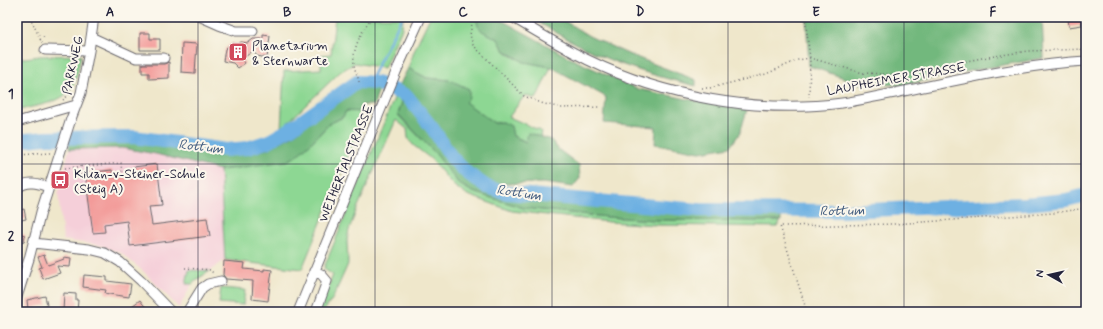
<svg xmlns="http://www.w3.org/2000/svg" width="1103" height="329" font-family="Mynerve,sans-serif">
<rect width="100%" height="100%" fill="#fbf7ec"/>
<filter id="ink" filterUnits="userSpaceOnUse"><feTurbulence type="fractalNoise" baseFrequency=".025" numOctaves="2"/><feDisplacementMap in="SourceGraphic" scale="8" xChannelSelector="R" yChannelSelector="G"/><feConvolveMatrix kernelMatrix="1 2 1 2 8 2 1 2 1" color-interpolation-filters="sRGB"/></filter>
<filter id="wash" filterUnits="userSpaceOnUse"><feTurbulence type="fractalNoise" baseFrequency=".012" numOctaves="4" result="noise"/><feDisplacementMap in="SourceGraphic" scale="16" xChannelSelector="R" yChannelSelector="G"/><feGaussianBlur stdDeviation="0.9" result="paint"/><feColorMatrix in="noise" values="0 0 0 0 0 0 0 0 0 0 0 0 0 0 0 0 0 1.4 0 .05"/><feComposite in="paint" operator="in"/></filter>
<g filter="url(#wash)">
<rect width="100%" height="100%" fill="#efe7cb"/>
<!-- built -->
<path fill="#f5cfd9" d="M122 148 156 154 220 170 225 260 192 284 179 308 144 272 121 253 98 245 63 240 58 193 63 176 69 149Z"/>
<!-- green -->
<path fill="#8dd793" stroke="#587c67" d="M335 17H403L402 28 384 68 355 63 340 72 281 129 284 71 321 69V55L331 54Z
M430 17H471L470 19 477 21C480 32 488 32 497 38 501 41 501 48 505 51 518 62 535 64 551 67L536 99 525 95 509 117 541 131 540 137 528 133 527 142 513 136 503 122 494 123 464 102 450 80 427 78 408 68 416 46Z
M81 55C79 64 78 75 74 83 65 105 37 104 17 111V59L40 56Z
M395 96 402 102 398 115 436 154 459 184 473 192 524 208 607 217 654 220 781 221 777 227 657 225 609 222 512 211 465 194 453 185 431 159 413 145 408 138 407 129 396 120 356 211 349 230 347 240 348 264 333 298 323 312H318L333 275 324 269 325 265Z
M346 111 366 112 302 269 225 260 220 170 246 167 310 144 329 124 343 117Z
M189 270 210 271 199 278 192 284H186Z
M221 288 245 290 243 305 219 303Z"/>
<!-- forest -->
<path fill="#72b87d" stroke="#4a6d5c" d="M479 17H490L505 22 572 59 638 89 702 102 747 110 740 133 730 147 700 152 655 144 656 127 604 123 606 97 551 67 524 62 504 50 498 39 482 31 478 26 477 21Z
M529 17H558L589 36 628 54 696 80V86C663 78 630 69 599 55 575 44 552 30 529 17Z
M806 17H1042L1044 58 969 71 903 85 862 84 809 66Z
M408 68 427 78 450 80 469 89V98L465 102 494 123 503 122 511 126 513 136 526 142 528 133 551 140 559 150 579 165 580 178 573 187 543 183 494 184 480 178 459 161 420 103 408 91 399 86Z
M357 87H363L379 89 374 105H362L360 112 346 111 343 117 329 124 310 144 295 157 287 161 220 170 156 154 122 148 69 149 70 143 139 142 216 152 251 153 267 149 292 136Z
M397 93 405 101 447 156 467 179 482 188 496 193 545 202 733 215H781V221L654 220 607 217 524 208 473 192 459 184 436 154 398 114 402 102 395 96Z"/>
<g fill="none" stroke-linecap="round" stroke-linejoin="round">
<!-- stream -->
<path stroke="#6db0e2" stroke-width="2.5" d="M369 82 402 17"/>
<!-- river -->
<path stroke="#6db0e2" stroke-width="14" d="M17 141 45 138 134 137 226 150 248 148 269 141 290 129 357 82 377 83 407 96 433 129 452 158 467 173 487 187 507 193 699 210 841 211 1025 204 1066 200 1086 195"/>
</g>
<g id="blocks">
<!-- building -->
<path fill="#f39b9a" d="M1068 17H1080L1082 25 1069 27Z
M140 33H150V39H160V50H140Z
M263 35 270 36 267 58 257 56 253 51 242 59 245 63 238 68 233 63 223 61 225 49 232 43 238 44 241 42 248 43 253 39H263Z
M182 43 197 44 195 73 181 72Z
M169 62V78L149 79V73H142V64H164Z
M157 164 162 205 149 206 152 225 207 218 210 236 130 246 127 221 104 224 105 232 93 233 85 173 112 170 113 177 134 175 133 167Z
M24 209 26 219 17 221V211Z
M17 233 25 235 24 242 17 240Z
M44 255 48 265 64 259V257L71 258 70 267 57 266 60 273 43 279 39 268 42 267 38 257Z
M224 261 245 263 244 269 264 271V269L272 270 268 301 252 299 253 281 226 279 223 275Z
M84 275 107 277V281L131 284 129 297 109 294 105 293 106 290 83 287Z
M64 293 76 294V300H78L77 312H63Z
M45 296 47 305 28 309 27 300Z
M140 300 149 312H127L133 307 132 306Z"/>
</g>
</g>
<g filter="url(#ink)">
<use href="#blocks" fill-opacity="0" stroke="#6a676d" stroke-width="1"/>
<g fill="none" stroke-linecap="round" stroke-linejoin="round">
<!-- minor casing -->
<g stroke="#6a676d" stroke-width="11">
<path id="minor" d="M201 17 219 25 236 31H253
M512 17C537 32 562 47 588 60 664 97 758 114 842 103 859 101 877 96 895 93 958 80 1022 65 1086 61
M91 37 136 58H164
M45 50 89 51
M17 122 76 105
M17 188C28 180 37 183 49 187
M33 243 89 249 105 253 120 262 141 281 171 312
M314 271 321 274 327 281 316 312
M17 297 29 259 41 212 71 119 81 93 89 51 94 17
M187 312 202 288 208 284 221 281
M298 312 396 72 421 17"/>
</g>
<!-- path -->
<path stroke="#6a676d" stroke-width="1.5" stroke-dasharray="1 3" stroke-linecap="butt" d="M30 17 42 43
M473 17 470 35 473 45 524 96 541 103 561 108 601 107
M805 17 810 58 809 97
M31 19 42 18
M40 40 46 35
M359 82C358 76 354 69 354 64 352 48 363 29 372 17
M702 88H710L766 74 798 60 810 58 863 73 907 75 945 65 982 58 1028 51 1086 49
M63 100 72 92
M17 155 51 153
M80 166 82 182
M65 168 121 163 122 176
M185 268 211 270 214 275
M807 312 780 226 894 224 1054 213 1086 208"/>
<!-- minor -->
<use href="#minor" stroke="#fff" stroke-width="9"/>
</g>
</g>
<!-- grid -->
<path fill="none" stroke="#22223b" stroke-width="1" stroke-opacity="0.55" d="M198 17V312M375 17V312M552 17V312M728 17V312M904 17V312M17 164H1086"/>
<!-- icons -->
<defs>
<g id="building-square" transform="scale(1)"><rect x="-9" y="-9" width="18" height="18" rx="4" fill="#d1495b" stroke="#fbf7ec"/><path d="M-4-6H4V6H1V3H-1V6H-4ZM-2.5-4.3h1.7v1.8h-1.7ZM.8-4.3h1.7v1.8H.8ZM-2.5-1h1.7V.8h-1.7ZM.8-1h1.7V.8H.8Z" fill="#fff"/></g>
<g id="bus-square" transform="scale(1)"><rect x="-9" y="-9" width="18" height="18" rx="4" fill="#d1495b" stroke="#fbf7ec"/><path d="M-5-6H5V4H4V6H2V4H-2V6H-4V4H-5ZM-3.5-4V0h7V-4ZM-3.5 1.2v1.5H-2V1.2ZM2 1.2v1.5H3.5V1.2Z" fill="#fff"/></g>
</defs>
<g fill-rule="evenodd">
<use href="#building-square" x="238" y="52"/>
<use href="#bus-square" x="60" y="180"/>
</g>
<g text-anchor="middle" stroke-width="4" stroke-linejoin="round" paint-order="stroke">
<!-- poi labels -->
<g font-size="13" fill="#22223b" stroke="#fbf7ec" text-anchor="start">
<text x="252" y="50">Planetarium<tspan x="252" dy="15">&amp; Sternwarte</tspan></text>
<text x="74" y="178">Kilian-v-Steiner-Schule<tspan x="74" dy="15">(Steig A)</tspan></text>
</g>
<!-- street labels -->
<g font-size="13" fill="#22223b" stroke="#fbf7ec">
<text transform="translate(72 65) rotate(-78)" y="5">PARKWEG</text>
<text transform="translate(896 78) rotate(-10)" y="5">LAUPHEIMER STRASSE</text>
<text transform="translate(345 163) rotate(-68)" y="5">WEIHERTALSTRASSE</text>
</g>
<!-- water labels -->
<g font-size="14" font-style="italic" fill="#405b7e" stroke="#fbf7ec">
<text transform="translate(201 146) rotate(7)" y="5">Rottum</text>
<text transform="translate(519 192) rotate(9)" y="5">Rottum</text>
<text transform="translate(842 210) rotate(-1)" y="5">Rottum</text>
</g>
</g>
<!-- margin -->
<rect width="1103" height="329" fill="none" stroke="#fbf7ec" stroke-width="44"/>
<!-- north arrow -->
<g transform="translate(1049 275) rotate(278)" stroke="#fbf7ec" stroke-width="3" paint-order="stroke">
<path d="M0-3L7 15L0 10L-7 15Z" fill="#22223b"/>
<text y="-6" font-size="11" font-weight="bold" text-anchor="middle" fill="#22223b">N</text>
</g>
<rect x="22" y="22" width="1059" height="285" fill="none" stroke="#22223b" stroke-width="1.5"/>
<g font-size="13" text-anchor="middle" font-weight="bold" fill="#22223b">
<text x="110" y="16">A</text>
<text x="287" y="16">B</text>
<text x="463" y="16">C</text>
<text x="640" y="16">D</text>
<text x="816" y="16">E</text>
<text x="993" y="16">F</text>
<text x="11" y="98">1</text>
<text x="11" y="240">2</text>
</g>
</svg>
